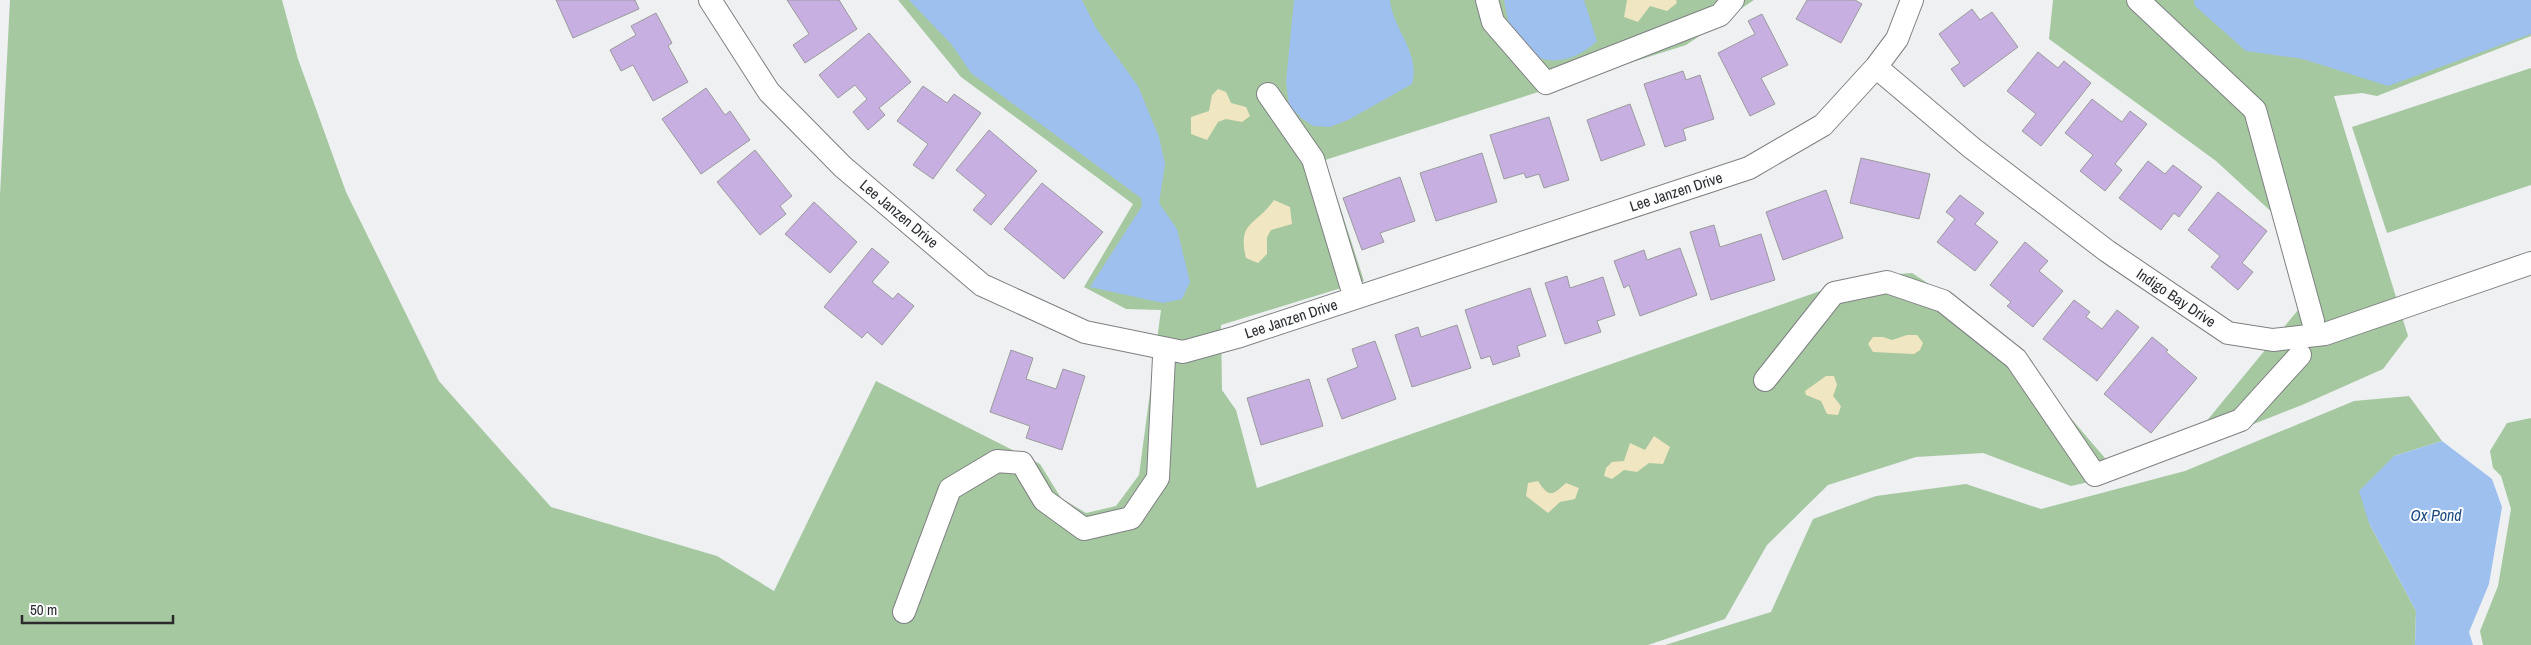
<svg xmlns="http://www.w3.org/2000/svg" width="2531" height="645" font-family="'Archivo Narrow',sans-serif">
<rect width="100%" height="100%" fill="#eff0f2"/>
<!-- green -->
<path fill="#a5c8a1" d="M10 0H282L298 59 346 192 439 381 551 507 717 556 774 591 876 381 1040 464 1061 498 1086 513 1116 506 1139 475 1161 310 1126 309 1084 287 1133 204 961 77 898 0H1754L1686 45 1325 160 1364 281 1221 325 1222 390 1236 410 1257 488 1860 277 1912 273 1969 310 2022 361 2110 464 2200 429 2298 310 2276 216 2216 161 2049 39 2053 0H2531V36L2377 96 2362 93 2334 96 2408 336 2383 369 2302 405 2129 473 2071 486 1983 453 1916 457 1828 485 1767 545 1725 619 1648 645H0V195Z
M2531 68V185L2387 233 2352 127Z
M2409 396 2442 441 2394 456 2369 523 2416 611 2415 645H1665L1771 612 1813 519 1876 496 1966 484 2041 509 2185 471 2354 401Z
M2531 418V645H2483L2480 631 2498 586 2511 509 2501 476 2493 468 2490 451 2507 423Z"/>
<!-- sand -->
<path fill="#f0e6c1" d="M1627 0H1676L1677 3 1667 11 1650 6 1638 22 1624 17Z
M1218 89 1226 92 1231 103 1246 107 1250 116 1242 122 1226 119 1218 122 1207 140 1191 134V117L1209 111 1212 95Z
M1274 200 1290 207 1292 224 1271 230 1267 237V254L1258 263 1246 258C1237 221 1256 226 1274 200Z
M1907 335H1917L1923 343 1920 350 1914 354 1873 352 1868 344 1873 337H1883L1892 340Z
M1826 376H1834L1837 385 1833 396 1841 406 1838 415 1827 414 1821 401 1806 395 1805 391Z
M1654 436 1670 447 1663 464 1649 463 1637 472 1624 470 1612 479 1604 476 1606 468 1612 462 1624 461 1630 443 1645 450Z
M1538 481C1549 498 1552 496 1566 483L1579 488 1575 499 1560 502 1548 513 1526 496 1528 483Z"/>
<!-- water -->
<path fill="#9ec0ee" d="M909 0H1082L1096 28 1138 86 1159 137 1165 164 1159 203 1177 229 1190 282 1182 299 1163 303 1090 287 1142 206 1141 198 971 73 952 45Z
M1294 0H1390C1393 30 1421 53 1412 84L1348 120 1330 127 1313 126 1301 118 1289 105 1286 82Z
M1504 0H1584L1597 41C1571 66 1536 69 1515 37 1509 28 1506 11 1504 0Z
M2194 0H2531V34L2388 86 2303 59 2246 51 2195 6Z
M2442 441 2492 479 2502 507 2489 584 2469 632 2473 645H2415L2416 611 2369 523 2359 491 2394 456Z"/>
<!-- building -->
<path fill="#c7afe2" stroke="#9b9b9c" d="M556 0H635L639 9 573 38Z
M787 0H839L857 29 805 63 793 45 809 34Z
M1807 0H1855L1862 4 1841 43 1796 19Z
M1972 9 1980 20 1992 12 2018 47 1964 87 1951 69 1960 63 1939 34Z
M656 13 672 43 668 46 688 82 653 101 633 65 621 71 610 50 636 35 631 26Z
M1762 14 1788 65 1761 78 1775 104 1750 116 1718 53 1755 34 1748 21Z
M869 33 911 82 879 108 885 115 868 130 853 112 867 99 855 85 838 98 819 75Z
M2038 52 2058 68 2064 61 2091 83 2041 146 2022 131 2036 114 2007 91Z
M1683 71 1686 80 1700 75 1714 119 1683 129 1686 140 1665 147 1644 84Z
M923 86 947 103 954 94 981 113 933 179 913 165 928 144 897 121Z
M706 88 725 115 730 111 750 140 701 174 662 119Z
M2092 99 2122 122 2130 111 2147 124 2115 164 2122 170 2105 191 2080 171 2093 155 2065 133Z
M1630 104 1645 145 1601 161 1587 120Z
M1549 117 1569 180 1544 188 1539 174 1526 178 1524 173 1504 179 1490 135Z
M989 130 1037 171 991 225 973 210 986 195 956 170Z
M755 150 792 196 780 206 786 214 760 235 717 182Z
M1482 153 1497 202 1436 221 1420 173Z
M1861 158 1930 174 1919 219 1850 203Z
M2148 161 2165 174 2173 165 2202 187 2179 217 2174 213 2161 230 2119 198Z
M1400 177 1415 221 1380 233 1384 242 1362 250 1343 198Z
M1042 183 1103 232 1064 279 1004 229Z
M1826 190 1843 238 1783 260 1766 212Z
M2218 192 2267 231 2242 263 2253 272 2238 290 2211 267 2220 256 2188 230Z
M1960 195 1984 213 1975 224 1998 242 1975 271 1937 242 1955 219 1946 212Z
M814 202 857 242 830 273 785 234Z
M1714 225 1720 247 1761 234 1775 280 1711 300 1690 232Z
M2025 242 2048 261 2039 271 2063 291 2033 327 2007 306 2011 302 1990 285Z
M872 248 889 262 872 282 893 299 898 293 914 306 882 345 867 332 862 338 824 307Z
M1680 248 1697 295 1640 316 1629 285 1624 288 1614 261 1644 250 1647 260Z
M1567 276 1570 288 1603 277 1615 315 1597 321 1601 332 1565 344 1545 283Z
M1530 288 1546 336 1517 346 1520 356 1493 365 1490 356 1481 359 1465 310Z
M2074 300 2090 312 2086 317 2102 329 2117 310 2139 327 2097 381 2043 339Z
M1457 325 1471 368 1412 387 1395 335 1418 327 1421 337Z
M2152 337 2168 350 2166 352 2197 378 2151 433 2104 394Z
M1375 341 1396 399 1342 419 1327 379 1358 367 1352 349Z
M1011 350 1033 358 1026 379 1056 389 1063 369 1085 376 1062 450 1026 438 1030 426 990 412Z
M1309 379 1323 426 1261 445 1247 398Z"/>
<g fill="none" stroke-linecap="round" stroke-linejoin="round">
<!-- minor casing -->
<g stroke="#7f8082" stroke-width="24">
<path id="minor" d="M710 0 769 92 843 167 982 285 1085 332 1183 352 1237 337 1749 168 1823 125 1876 67 1897 39 1912 0
M1487 0 1493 22 1546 83 1720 15 1733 0
M2138 0 2255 110 2313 321
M1876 67 1972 148 2107 251 2228 333 2273 340 2325 334 2531 263
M1268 94 1313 159 1353 292
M1765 380 1834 293 1887 282 1943 301 2016 359 2095 475 2241 420 2300 355
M904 612 950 489 997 461 1022 463 1044 500 1084 529 1131 518 1158 478 1164 357"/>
</g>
<!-- minor -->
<use href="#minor" stroke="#fff" stroke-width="22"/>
</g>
<g text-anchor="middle" stroke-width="4" stroke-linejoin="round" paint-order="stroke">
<!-- street labels -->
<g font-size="15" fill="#2b2b2c" stroke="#fcfdff">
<text transform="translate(1676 192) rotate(-18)" y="5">Lee Janzen Drive</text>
<text transform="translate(899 214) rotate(40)" y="5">Lee Janzen Drive</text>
<text transform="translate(2176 298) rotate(34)" y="5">Indigo Bay Drive</text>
<text transform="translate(1291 319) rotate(-18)" y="5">Lee Janzen Drive</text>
</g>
<!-- water labels -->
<g font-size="16" font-style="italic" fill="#1c4880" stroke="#fcfdff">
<text x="2436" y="521">Ox Pond</text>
</g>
</g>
<!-- scale -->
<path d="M22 615v8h151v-8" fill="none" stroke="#2b2b2c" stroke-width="2.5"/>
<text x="30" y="615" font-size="15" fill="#2b2b2c" stroke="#fcfdff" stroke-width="4" paint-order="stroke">50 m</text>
</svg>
